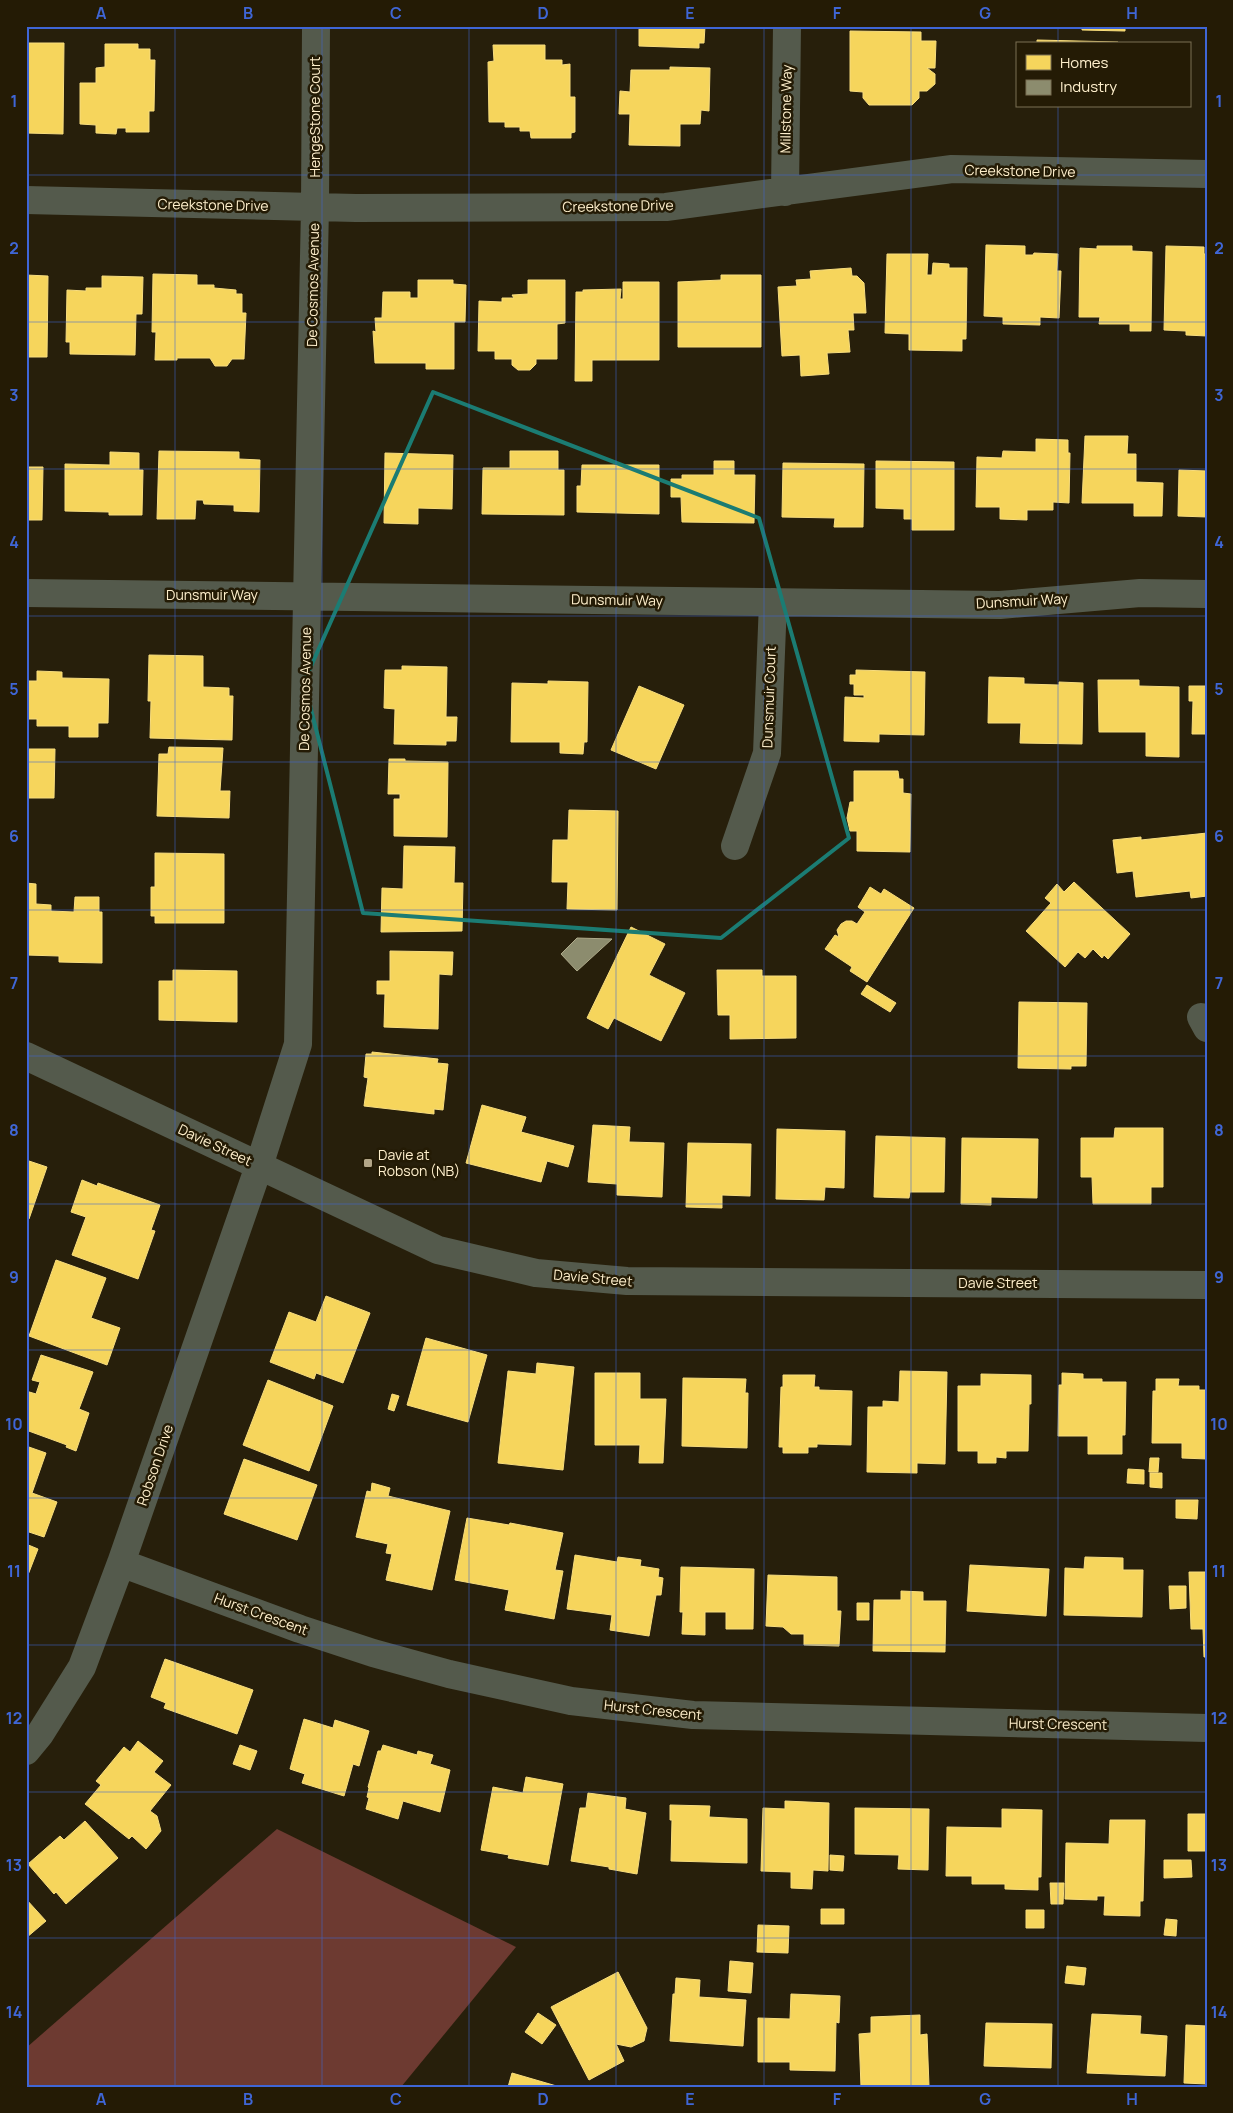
<svg xmlns="http://www.w3.org/2000/svg" width="1233" height="2113" font-family="Manrope,sans-serif">
<rect width="100%" height="100%" fill="#271f0b"/>
<!-- forest -->
<path fill="#6d3a31" d="M277 1829 516 1947 401 2087H26V2048Z"/>
<!-- homes -->
<path fill="#f6d55c" stroke="#f8dd7e" d="M639 26H705L704 43H699V48L639 46Z
M1082 26H1125V31L1082 30Z
M850 31 921 32V41H936L935 68H927L935 74V84L927 91H919V98L912 105H869L863 98V92L850 91Z
M1037 40 1118 42V44H1018L1037 43Z
M26 43H64L63 134 26 133Z
M105 44H138V49H150V60H155L154 111H149V132H126V128H117L116 134 96 133V125L80 124V83H96V68L105 67Z
M493 45H545V60H562V65L570 64V97H575V132L571 133V138H531L530 131H520V127H505V122H489L488 62 494 61Z
M670 67 710 68 709 111 701 110 700 124H680V146L629 145 630 114H619L620 91 630 92 631 70H670Z
M986 245 1025 246V255H1033L1034 253 1058 254 1057 271H1061L1059 318 1040 317V325L1003 324V317L984 316Z
M1097 246H1132V251L1152 252 1151 331H1130V324H1099L1100 317H1079L1080 248 1097 249Z
M1166 246 1204 247V254H1207V336L1186 335V331L1164 330Z
M887 254H928L927 275H932L933 263 949 264V268H967L966 339H962V351L909 350V334L885 333Z
M851 268 852 276H857L864 283 866 313H853L854 330H848L850 352 827 353 829 374 801 376 800 355 782 356 778 287 797 286 796 280 811 279 810 271Z
M153 274 197 275V285H214V288L236 290V294H242V313H246L244 359H232L227 366H215L210 358H177V360H155L156 332H152Z
M26 275 48 276 47 357H26Z
M721 275H761V347H678V282L721 280Z
M102 276 143 277 142 314H136L135 355 70 354V342H66L67 290 86 291V288H102Z
M418 280H453V284L466 285 465 322H454V369H426V363H375L373 331 376 332 375 318H382L383 292H410V298H418Z
M528 280H565V323L557 324V359H536V364L530 370H518L512 365V359H495V351H478L479 301 502 302V298H514L512 295 528 294Z
M623 282H659V360H592V381H575L576 292H583V290L621 289 620 299H623Z
M1085 436H1128L1127 454H1136V482L1163 483 1162 516H1134V503H1082Z
M1036 439 1068 440V453H1070L1069 503 1053 502V510H1027V520L1000 519V507H976L977 457 1002 458 1003 451 1036 452Z
M159 451 239 452V459L260 460 259 512 234 511V505L204 504 203 500H196L195 519H157Z
M510 451H558V470H564V515L482 514 483 468H510Z
M110 452 139 453V470H143L142 515H109V512L65 511V464L110 465Z
M385 453 453 455 452 509 418 508V524L384 523Z
M714 461H734V475H755L754 523 682 522 681 497H671V479H682V475H714Z
M876 461 954 462V530H912V519H904V509L876 508Z
M783 463 864 464 863 527H834L835 518 782 517Z
M582 465H659V514L577 512V486H581Z
M26 467H43L42 520H26Z
M1179 470 1207 471V517L1178 516Z
M149 655 203 656V687L229 688V696H233L232 740 150 738 151 701H148Z
M402 666 447 667 446 717H457L456 741H446V745L394 744 395 709 384 708 385 670H402Z
M856 670 925 672 924 735 879 734V742L844 741 845 697 864 698V695H854V684H850V675H856Z
M37 671 62 672V678L109 679 108 723H98V737H69V726H37V719H26V681H37Z
M989 677 1024 678V684L1059 685V682L1083 683 1082 744 1020 743 1021 723H988Z
M1098 680H1139V686L1179 687V757L1146 756V732H1099Z
M548 681 588 682 587 742H584L583 754 560 753V742H511L512 683 548 684Z
M639 686 684 705 656 769 611 750Z
M1189 686H1207V734H1192L1193 701H1189Z
M169 747 223 748 220 791H230L229 818 157 816 159 754H168Z
M26 749H55L54 798H26Z
M389 759H405V761L448 762 447 837 394 836V799H400V794H388Z
M854 771H898L899 779H903V793L911 794 910 852 857 851V831H850L847 818 850 802H854Z
M569 810 618 811 617 910 567 909 568 882H552L553 840H568Z
M1207 833V896L1191 898 1190 891 1136 897 1133 871 1117 873 1113 840 1141 837V840Z
M404 846 455 847 454 883H463L462 931 381 932 382 888 403 889Z
M155 853 224 854V923H155V916H151V887H155Z
M1074 882 1130 934 1108 959 1104 955 1102 958 1093 949 1085 958 1078 952 1065 967 1026 931 1051 903 1045 898 1057 884 1064 892Z
M26 883 36 884V904L51 905V911L74 912 75 897H99V912H102V963L59 962V956L26 955Z
M870 887 881 894 884 889 914 908 867 982 850 971 852 967 825 949 835 935 839 937 837 930 841 924 846 921H852L857 924 865 912 858 907Z
M631 927 665 944 649 975 685 993 661 1041 614 1018 608 1029 587 1018Z
M390 951 453 952 452 975 439 974 438 1029 384 1027 385 994H377V981H390Z
M173 970 237 971V1022L159 1020V981H173Z
M717 970H762V976H796V1038L730 1039V1015H718Z
M867 985 896 1003 890 1012 861 994Z
M1019 1002 1087 1003 1086 1066H1071V1069L1018 1068Z
M372 1052 438 1059 437 1063 448 1064 443 1110 434 1109V1114L364 1106 368 1078 364 1077 366 1054H372Z
M482 1105 526 1117 521 1132 574 1146 568 1167 547 1161 541 1182 466 1163Z
M593 1125 630 1127 629 1142 664 1143 662 1197 617 1195V1184L588 1182Z
M1115 1128H1163V1187H1151V1204H1093L1092 1177H1081V1138H1114Z
M777 1129 845 1131 844 1188 825 1187 824 1200 776 1199Z
M876 1136 945 1138 944 1192H910L909 1198 874 1197Z
M962 1138 1038 1139 1037 1198 991 1197V1205L961 1204Z
M688 1143 751 1144 750 1196 722 1195V1208L686 1207Z
M26 1160 47 1167 29 1219H26Z
M82 1180 97 1186 98 1183 160 1205 151 1230 155 1231 138 1279 72 1255 86 1217 71 1212Z
M56 1260 106 1278 91 1318 120 1328 107 1365 29 1336Z
M326 1296 370 1313 343 1383 316 1373 314 1379 270 1362 289 1312 316 1322Z
M426 1338 487 1355 468 1422 407 1405Z
M41 1355 93 1372 79 1409 89 1413 76 1451 66 1447 67 1445 26 1430V1391L36 1394 40 1382 32 1380Z
M537 1363 574 1367 563 1470 498 1463 508 1371 536 1374Z
M900 1371 947 1372 945 1464 917 1463V1473L867 1472 868 1407H883V1401L899 1402Z
M595 1373H640V1399H666L663 1463H639L640 1445H595Z
M1062 1373 1083 1374V1379H1102V1382H1126L1125 1435H1122V1454H1088V1436H1058L1059 1385H1062Z
M981 1374 1031 1375V1404H1029L1028 1451H1006V1458L996 1457V1463H978V1451H958V1386H981Z
M783 1375H815L814 1387H819V1390L852 1391 851 1445 817 1444V1447H808V1453H783V1447H779L781 1387H783Z
M683 1378 746 1379 745 1393H748L747 1448 682 1446Z
M1156 1379H1179L1178 1386H1199V1390H1207V1459L1182 1458V1443H1152L1153 1391H1156Z
M268 1380 333 1406 309 1471 243 1445Z
M392 1394 399 1396 394 1411 388 1409Z
M26 1446 46 1453 32 1493 57 1502 44 1537 26 1531Z
M1150 1458H1159L1158 1472H1149Z
M244 1459 317 1485 297 1540 224 1514Z
M1128 1469 1144 1470V1484L1127 1483Z
M1150 1473H1162V1488L1150 1487Z
M372 1483 390 1488 388 1496 450 1511 432 1590 386 1580 392 1554 386 1553 388 1544 356 1537 367 1491 371 1492Z
M1176 1500H1198L1197 1519 1176 1518Z
M467 1518 509 1525 510 1523 563 1533 555 1570 563 1571 554 1619 505 1610 509 1590 455 1580Z
M26 1544 38 1549 26 1580Z
M575 1555 617 1562 618 1557 641 1560 640 1566 659 1569 658 1577 663 1578 661 1595H656L649 1636 610 1630 612 1615 567 1609Z
M1085 1557 1123 1558V1570H1143L1142 1617 1064 1615 1065 1568 1084 1569Z
M970 1565 1049 1569 1046 1616 967 1611Z
M681 1567 754 1569 753 1629H726V1612H705V1635L682 1634 683 1612H680Z
M1189 1572H1207V1657H1204L1203 1629H1191Z
M768 1575 837 1577V1611H841L839 1646 804 1645V1634H791L783 1627 766 1626Z
M1169 1586H1186V1608L1170 1609Z
M901 1591 923 1592V1601H946L945 1652 873 1651 874 1600H901Z
M857 1603H869V1620H857Z
M165 1659 253 1690 237 1734 164 1708 166 1703 151 1697Z
M304 1719 333 1728 335 1720 369 1731 359 1766 353 1764 344 1796 302 1783 305 1774 290 1769Z
M138 1741 163 1761 154 1772 171 1785 150 1811 157 1816 161 1831 146 1849 132 1836 129 1839 85 1804 101 1785 96 1781 124 1747 130 1752Z
M240 1745 257 1751 250 1770 233 1764Z
M383 1745 417 1755 418 1751 433 1755 430 1764 450 1770 440 1812 403 1801 398 1819 366 1809 369 1798 367 1797 369 1788 368 1787 378 1751H381Z
M526 1777 563 1784 548 1865 508 1858 509 1855 481 1850 493 1787 523 1793Z
M588 1793 626 1798 625 1809 646 1813 637 1874 609 1869V1867L571 1861 580 1808H586Z
M785 1801 829 1803 828 1871 813 1870 812 1889 791 1888V1872L761 1871 763 1808 785 1809Z
M670 1805 710 1806 709 1817 747 1819V1863L671 1861 672 1820H670Z
M855 1808 929 1809 928 1870 898 1869 899 1855 855 1854Z
M1002 1809 1042 1810 1041 1877H1038V1890L1005 1889V1884H972V1876H946L947 1827 1002 1828Z
M1188 1814H1207V1873L1206 1851H1188Z
M1110 1820H1145L1143 1901H1140V1916L1104 1915 1105 1896H1097V1900L1065 1899 1066 1843 1109 1844Z
M85 1821 118 1858 66 1904 56 1892 54 1894 28 1864 60 1836 64 1840Z
M830 1855 844 1856 843 1871 830 1870Z
M1164 1860H1191L1192 1877 1164 1878Z
M1050 1883H1064L1063 1904H1051Z
M26 1899 46 1921 26 1938Z
M821 1909H844V1924H821Z
M1026 1910H1044V1928H1026Z
M1166 1919 1177 1920 1176 1936 1164 1935Z
M758 1925 789 1926 788 1953 757 1952Z
M730 1961 753 1963 751 1993 728 1991Z
M1067 1966 1086 1968 1084 1985 1065 1983Z
M618 1972 647 2028 644 2041 631 2047 616 2044 624 2061 589 2080 551 2007Z
M676 1978 700 1980 699 1997 746 2000 743 2046 670 2041 673 1994H675Z
M791 1994 840 1996 839 2023 836 2022 835 2071 790 2070V2062H758V2018L790 2019Z
M538 2013 556 2025 542 2044 525 2032Z
M1092 2014 1141 2016 1140 2034 1167 2036 1165 2076 1087 2073Z
M920 2015V2035L927 2034 929 2086 861 2087 859 2034 871 2033V2017Z
M986 2023 1052 2024 1051 2068 984 2066Z
M1186 2025 1207 2026V2084L1184 2083Z
M512 2073 560 2087H508Z"/>
<!-- industry -->
<path fill="#8c8c6e" stroke="#aeaa8a" d="M577 938 612 939 577 971 561 954Z"/>
<g fill="none" stroke-linecap="round" stroke-linejoin="round">
<!-- minor -->
<path stroke="#545a4c" stroke-width="28" d="M785 192 787 26
M26 200 356 208 666 207 952 169 1207 174
M26 593 1000 605 1140 593 1207 594
M735 846 767 753 773 602
M1201 1017 1207 1028
M26 1056 438 1250 536 1273 627 1281 1207 1285
M121 1563 300 1629 373 1653 449 1674 571 1701 693 1715 1207 1728
M26 1751 40 1734 82 1667 121 1563 259 1166 298 1044 315 207 316 26"/>
</g>
<!-- marked area -->
<path fill="none" stroke="#1b7c73" stroke-width="4" stroke-linejoin="round" d="M433 392 759 518 849 838 721 938 363 913 304 682Z"/>
<!-- grid -->
<path fill="none" stroke="#3f66d6" stroke-width="1" stroke-opacity="0.55" d="M175 26V2087M322 26V2087M469 26V2087M616 26V2087M764 26V2087M911 26V2087M1058 26V44M1058 106V2087M26 175H1207M26 322H1207M26 469H1207M26 616H1207M26 762H1207M26 910H1207M26 1056H1207M26 1204H1207M26 1350H1207M26 1498H1207M26 1645H1207M26 1792H1207M26 1938H1207"/>
<!-- markers -->
<rect fill="#b3a688" stroke="#241b05" stroke-width="2" x="363" y="1158" width="10" height="10" rx="2.5"/>
<g text-anchor="middle" stroke-width="5" stroke-linejoin="round" paint-order="stroke">
<!-- street labels -->
<g font-size="14" fill="#feefcc" stroke="#241b05">
<text transform="translate(786 109) rotate(-89)" y="5">Millstone Way</text>
<text transform="translate(315 117) rotate(-90)" y="5">HengeStone Court</text>
<text transform="translate(1020 171) rotate(1)" y="5">Creekstone Drive</text>
<text transform="translate(213 205) rotate(1)" y="5">Creekstone Drive</text>
<text transform="translate(618 206) rotate(-1)" y="5">Creekstone Drive</text>
<text transform="translate(313 285) rotate(-89)" y="5">De Cosmos Avenue</text>
<text x="212" y="600">Dunsmuir Way</text>
<text transform="translate(617 600) rotate(1)" y="5">Dunsmuir Way</text>
<text transform="translate(1022 601) rotate(-3)" y="5">Dunsmuir Way</text>
<text transform="translate(305 689) rotate(-89)" y="5">De Cosmos Avenue</text>
<text transform="translate(769 697) rotate(-88)" y="5">Dunsmuir Court</text>
<text transform="translate(215 1145) rotate(25)" y="5">Davie Street</text>
<text transform="translate(593 1278) rotate(5)" y="5">Davie Street</text>
<text x="998" y="1288">Davie Street</text>
<text transform="translate(155 1465) rotate(-71)" y="5">Robson Drive</text>
<text transform="translate(261 1614) rotate(20)" y="5">Hurst Crescent</text>
<text transform="translate(653 1710) rotate(6)" y="5">Hurst Crescent</text>
<text transform="translate(1058 1724) rotate(1)" y="5">Hurst Crescent</text>
</g>
<!-- poi labels -->
<g font-size="14" fill="#feefcc" stroke="#241b05" text-anchor="start">
<text x="378" y="1160">Davie at<tspan x="378" dy="16">Robson (NB)</tspan></text>
</g>
</g>
<!-- border -->
<rect width="1233" height="2113" fill="none" stroke="#241b05" stroke-width="55"/>
<!-- legend -->
<rect x="1016" y="42" width="175" height="65" fill="#241b05" stroke="#7b7055"/>
<rect x="1026" y="55" width="25" height="15" fill="#f6d55c" stroke="#7b7055"/>
<text x="1060" y="68" font-size="15" fill="#feefcc">Homes</text>
<rect x="1026" y="80" width="25" height="15" fill="#8c8c6e" stroke="#7b7055"/>
<text x="1060" y="92" font-size="15" fill="#feefcc">Industry</text>
<rect x="28" y="28" width="1178" height="2058" fill="none" stroke="#3f66d6" stroke-width="2"/>
<g font-size="16" text-anchor="middle" font-weight="bold" fill="#3f66d6">
<text x="101" y="19">A</text>
<text x="248" y="19">B</text>
<text x="396" y="19">C</text>
<text x="543" y="19">D</text>
<text x="690" y="19">E</text>
<text x="837" y="19">F</text>
<text x="985" y="19">G</text>
<text x="1132" y="19">H</text>
<text x="14" y="107">1</text>
<text x="1219" y="107">1</text>
<text x="14" y="254">2</text>
<text x="1219" y="254">2</text>
<text x="14" y="401">3</text>
<text x="1219" y="401">3</text>
<text x="14" y="548">4</text>
<text x="1219" y="548">4</text>
<text x="14" y="695">5</text>
<text x="1219" y="695">5</text>
<text x="14" y="842">6</text>
<text x="1219" y="842">6</text>
<text x="14" y="989">7</text>
<text x="1219" y="989">7</text>
<text x="14" y="1136">8</text>
<text x="1219" y="1136">8</text>
<text x="14" y="1283">9</text>
<text x="1219" y="1283">9</text>
<text x="14" y="1430">10</text>
<text x="1219" y="1430">10</text>
<text x="14" y="1577">11</text>
<text x="1219" y="1577">11</text>
<text x="14" y="1724">12</text>
<text x="1219" y="1724">12</text>
<text x="14" y="1871">13</text>
<text x="1219" y="1871">13</text>
<text x="14" y="2018">14</text>
<text x="1219" y="2018">14</text>
<text x="101" y="2105">A</text>
<text x="248" y="2105">B</text>
<text x="396" y="2105">C</text>
<text x="543" y="2105">D</text>
<text x="690" y="2105">E</text>
<text x="837" y="2105">F</text>
<text x="985" y="2105">G</text>
<text x="1132" y="2105">H</text>
</g>
</svg>
